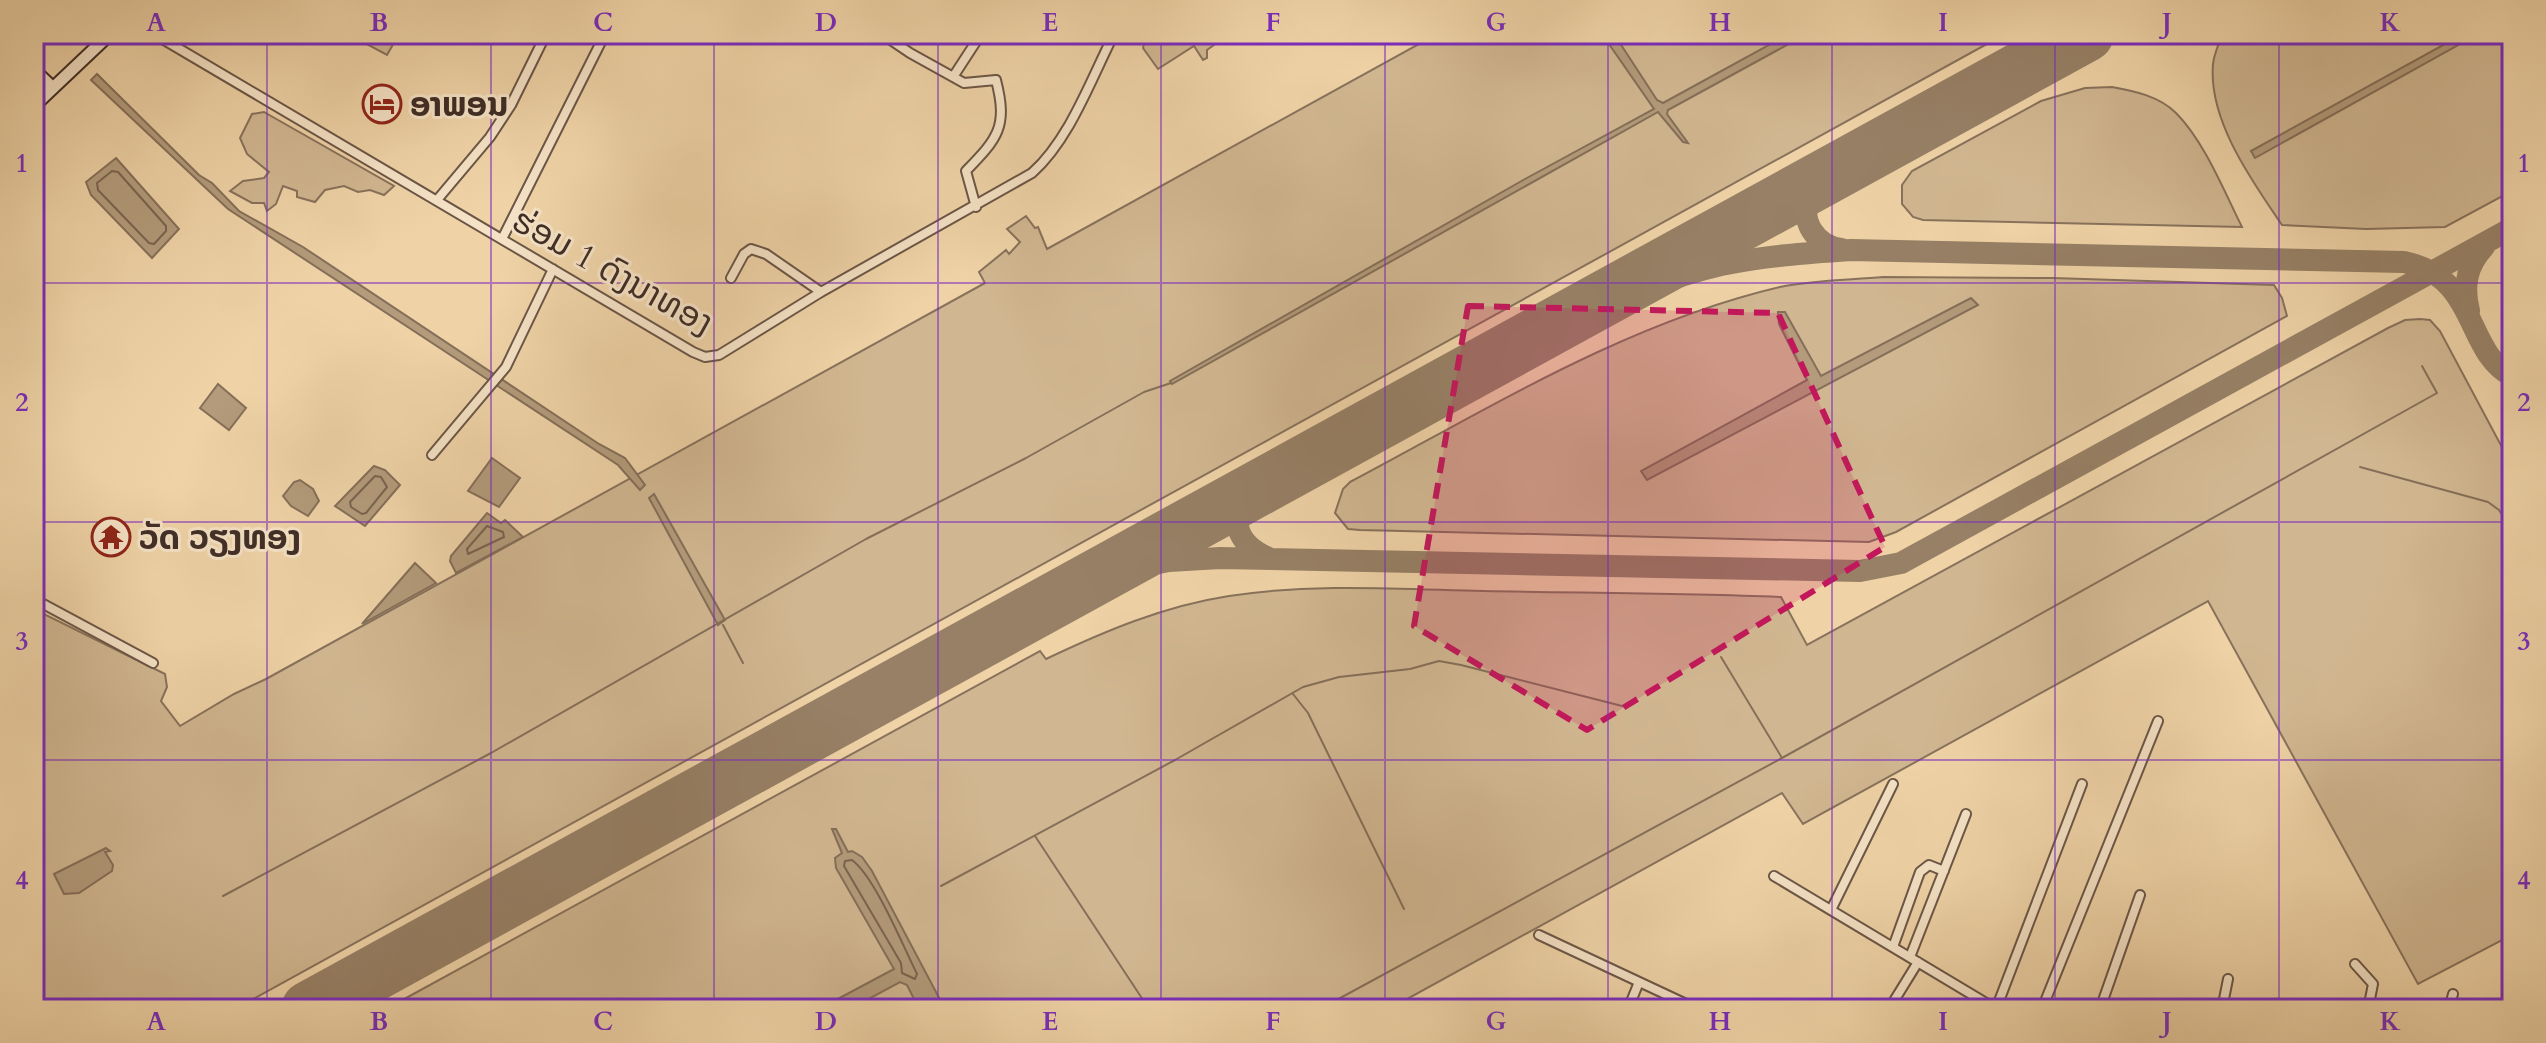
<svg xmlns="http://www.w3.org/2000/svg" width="2546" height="1043" font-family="Cardo,'Noto Sans Lao',serif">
<rect width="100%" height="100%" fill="#efd3a7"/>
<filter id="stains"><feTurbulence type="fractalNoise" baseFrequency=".0025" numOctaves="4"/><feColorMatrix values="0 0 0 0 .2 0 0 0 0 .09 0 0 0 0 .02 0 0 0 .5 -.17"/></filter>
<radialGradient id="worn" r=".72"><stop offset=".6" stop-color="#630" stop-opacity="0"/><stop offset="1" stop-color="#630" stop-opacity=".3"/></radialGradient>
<!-- green -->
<path fill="#d1b791" stroke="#88725c" stroke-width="2" d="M348 34H399L387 55Z
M1146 34H1210L1214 45 1207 50V58L1203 60 1194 46 1158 69 1143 48Z
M1437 34H2005L235 1009H34V609L165 674 167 687 161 701 180 726 234 694 266 679 985 283 979 272 1006 250 1009 254 1020 242 1007 229 1026 216 1035 228 1038 227 1047 249Z
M2222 34H2512V191L2445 227 2366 229 2282 225C2252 181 2208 120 2213 64 2214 54 2219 44 2222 34Z
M2112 87C2134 91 2159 96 2176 113 2204 141 2224 191 2242 227L1923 220 1913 217 1902 204V185L1912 171 2041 101 2085 88Z
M264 112 394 186 384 195 370 190 358 192 344 186 325 190 315 202 297 197V191L283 186 276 204 267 211 264 203H252L230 191 243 181 264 178 269 172 247 154 240 138 252 114Z
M1883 277 2052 278 2274 285 2282 298 2287 316 1896 532 1869 542 1360 530 1348 529 1335 513 1343 489 1350 482C1488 409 1626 323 1780 287 1813 280 1850 280 1883 277Z
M2420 319 2430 320 2440 331 2512 466V935L2418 984 2208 601 1803 824 1782 793 1389 1009H386L1040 651 1046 659C1105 631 1164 606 1229 596 1313 583 1399 589 1483 591 1583 593 1681 593 1781 597L1807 645 2388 328 2405 320Z"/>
<!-- water -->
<path fill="#b39b7b" stroke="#856f59" stroke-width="2" d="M1602 34H1614L1657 100 1663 103 1789 34H1807L1668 110 1667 114 1688 143 1683 142 1658 112 1172 384 1170 381 1525 179 1654 109Z
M2463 34H2478L2255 158 2251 151Z
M97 74 199 175 212 183 239 211 303 247 599 444 625 458 645 485 640 490 618 465 228 209 91 80Z
M116 158 179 229 152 258 91 195 86 182Z
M1971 298 1978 305 1647 480 1641 471 1807 380 1779 324 1778 312H1785L1821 376Z
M218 384 246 408 229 430 200 408Z
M492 458 520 478 499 507 468 491Z
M374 466 385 470 400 485 365 526 335 506Z
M300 480 313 489 319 501 308 516 291 506 283 496 294 482Z
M654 494 725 620 718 625 649 498Z
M487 513 501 523 505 520 523 537 456 573 450 561 451 556Z
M415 563 436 583 362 624Z
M832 829H836L848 852 852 851 862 857 872 871 945 1009H919L907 985 900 982 850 1009H819L894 969 836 868 835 858 842 853Z
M106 848 110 851 105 852 113 865 112 871 79 893 64 894 54 874Z"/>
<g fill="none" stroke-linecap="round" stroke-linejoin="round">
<!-- shore -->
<path stroke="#796450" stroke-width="2" d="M112 171 118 172 166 226V231L154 244 149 243 98 190 97 183Z
M375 476 381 477 387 487 366 513 362 514 351 507 350 502Z
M487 526 503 532 504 537 468 554 467 549Z
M852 860C875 877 903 946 917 974L915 979 902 973 901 963 844 866 845 861Z"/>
<!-- stream -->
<path stroke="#856f59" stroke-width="2" d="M2360 467 2488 502 2499 510 2512 530
M723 625 743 663
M1721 657 1782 758
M1293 694 1308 713 1404 909
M1035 836 1149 1009
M941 886 1175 760 1303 687 1339 677 1410 669 1439 661 1461 665 1626 707
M223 896 491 753 866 539 1026 458 1144 392 1171 383
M1320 1009 1782 758 2437 393 2422 366"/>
<!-- taxiway -->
<path stroke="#978066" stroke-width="22" d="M1827 176C1821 182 1814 188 1810 196 1798 221 1817 246 1841 249
M2469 311C2463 287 2466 266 2484 247
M1574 315C1622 296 1670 277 1721 265 1764 256 1807 253 1851 250L2404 262C2479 277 2464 351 2512 376
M1257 489C1225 516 1235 544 1271 559
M1101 574 1169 561 1220 558 1860 571 1901 563 2512 228"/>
<!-- runway -->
<path stroke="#978066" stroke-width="56" d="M309 1009 2086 34"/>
<!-- minor casing -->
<g stroke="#6b5646" stroke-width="12">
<path id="minor" d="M154 34 693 352 705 357 719 355 821 292 1032 173C1070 139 1091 79 1114 34
M882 34 910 53 964 83 996 80C1008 127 998 138 966 171L976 207
M953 77 981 34
M437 200 490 137 511 105 546 34
M502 239 605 34
M731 278 744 254 751 249 766 254 821 292
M432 455 506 367 553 269
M34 599 153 663
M1774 876 1996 1009
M1831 910 1893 784
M1539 935 1697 1009
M1893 947 1920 872 1929 865 1944 871
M1910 957 1966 814
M2355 964 2373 984 2368 1009
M1628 1009 1639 982
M1889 1009 1918 962
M1996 1009 2082 784
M2042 1009 2158 721
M2100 1009 2140 895
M2222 1009 2228 979
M2449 1009 2453 994"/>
</g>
<!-- secondary casing -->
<g stroke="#3f2d26" stroke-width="15">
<path id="secondary" d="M34 70 53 88
M34 106 110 34"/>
</g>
<!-- minor -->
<use href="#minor" stroke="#f5e2c6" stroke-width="8"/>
<!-- secondary -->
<use href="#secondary" stroke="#f5e2c6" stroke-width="11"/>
</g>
<!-- marked area -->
<path fill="#c2185b" fill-opacity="0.2" stroke="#c2185b" stroke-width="6" stroke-dasharray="16 10" stroke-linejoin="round" d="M1468 306 1778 313 1885 547 1587 730 1414 626Z"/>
<!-- grid -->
<path fill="none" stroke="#7b2cbf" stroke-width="2" stroke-opacity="0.55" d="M267 34V1009M491 34V1009M714 34V1009M938 34V1009M1161 34V1009M1385 34V1009M1608 34V1009M1832 34V1009M2055 34V1009M2279 34V1009M34 283H2512M34 522H2512M34 760H2512"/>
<!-- icons -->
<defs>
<g id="hotel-ring" transform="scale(2)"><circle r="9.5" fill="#f5e2c6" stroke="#8f2418" stroke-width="1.5"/><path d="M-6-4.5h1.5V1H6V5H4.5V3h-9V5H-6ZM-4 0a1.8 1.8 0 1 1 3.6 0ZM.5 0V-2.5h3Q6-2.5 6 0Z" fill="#8f2418"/></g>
<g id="temple-ring" transform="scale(2)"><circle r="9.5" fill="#f5e2c6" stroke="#8f2418" stroke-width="1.5"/><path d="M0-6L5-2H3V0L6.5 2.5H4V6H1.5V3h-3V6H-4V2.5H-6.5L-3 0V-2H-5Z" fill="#8f2418"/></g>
</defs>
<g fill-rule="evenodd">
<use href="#hotel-ring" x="382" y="104"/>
<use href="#temple-ring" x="111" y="537"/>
</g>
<g text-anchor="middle" stroke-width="6" stroke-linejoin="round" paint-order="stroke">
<!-- poi labels -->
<g font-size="34" font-weight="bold" fill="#3f2d26" stroke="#f5e2c6" text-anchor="start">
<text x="410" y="116">ອາພອນ</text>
<text x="139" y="549">ວັດ ວຽງທອງ</text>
</g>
<!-- street labels -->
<g font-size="34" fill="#3f2d26" stroke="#f5e2c6">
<text transform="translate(613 271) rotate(29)" y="12">ຮ່ອມ 1 ດົງນາທອງ</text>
</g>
</g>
<!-- margin -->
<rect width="2546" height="1043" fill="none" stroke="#efd3a7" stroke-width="88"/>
<rect x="44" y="44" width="2458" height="955" fill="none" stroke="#7b2cbf" stroke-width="3"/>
<g font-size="26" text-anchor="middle" font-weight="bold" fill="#7b2cbf">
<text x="156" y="31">A</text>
<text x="379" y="31">B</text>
<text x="603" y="31">C</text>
<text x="826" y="31">D</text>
<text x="1050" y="31">E</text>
<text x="1273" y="31">F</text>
<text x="1496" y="31">G</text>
<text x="1720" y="31">H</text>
<text x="1943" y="31">I</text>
<text x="2167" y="31">J</text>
<text x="2390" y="31">K</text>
<text x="22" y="172">1</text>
<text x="2524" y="172">1</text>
<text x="22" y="411">2</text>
<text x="2524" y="411">2</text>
<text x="22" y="650">3</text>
<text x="2524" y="650">3</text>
<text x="22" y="889">4</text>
<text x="2524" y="889">4</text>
<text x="156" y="1030">A</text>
<text x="379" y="1030">B</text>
<text x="603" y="1030">C</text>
<text x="826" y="1030">D</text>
<text x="1050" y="1030">E</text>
<text x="1273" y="1030">F</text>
<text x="1496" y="1030">G</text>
<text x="1720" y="1030">H</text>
<text x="1943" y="1030">I</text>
<text x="2167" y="1030">J</text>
<text x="2390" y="1030">K</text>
</g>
<rect width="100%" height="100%" filter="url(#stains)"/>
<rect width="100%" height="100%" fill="url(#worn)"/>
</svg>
